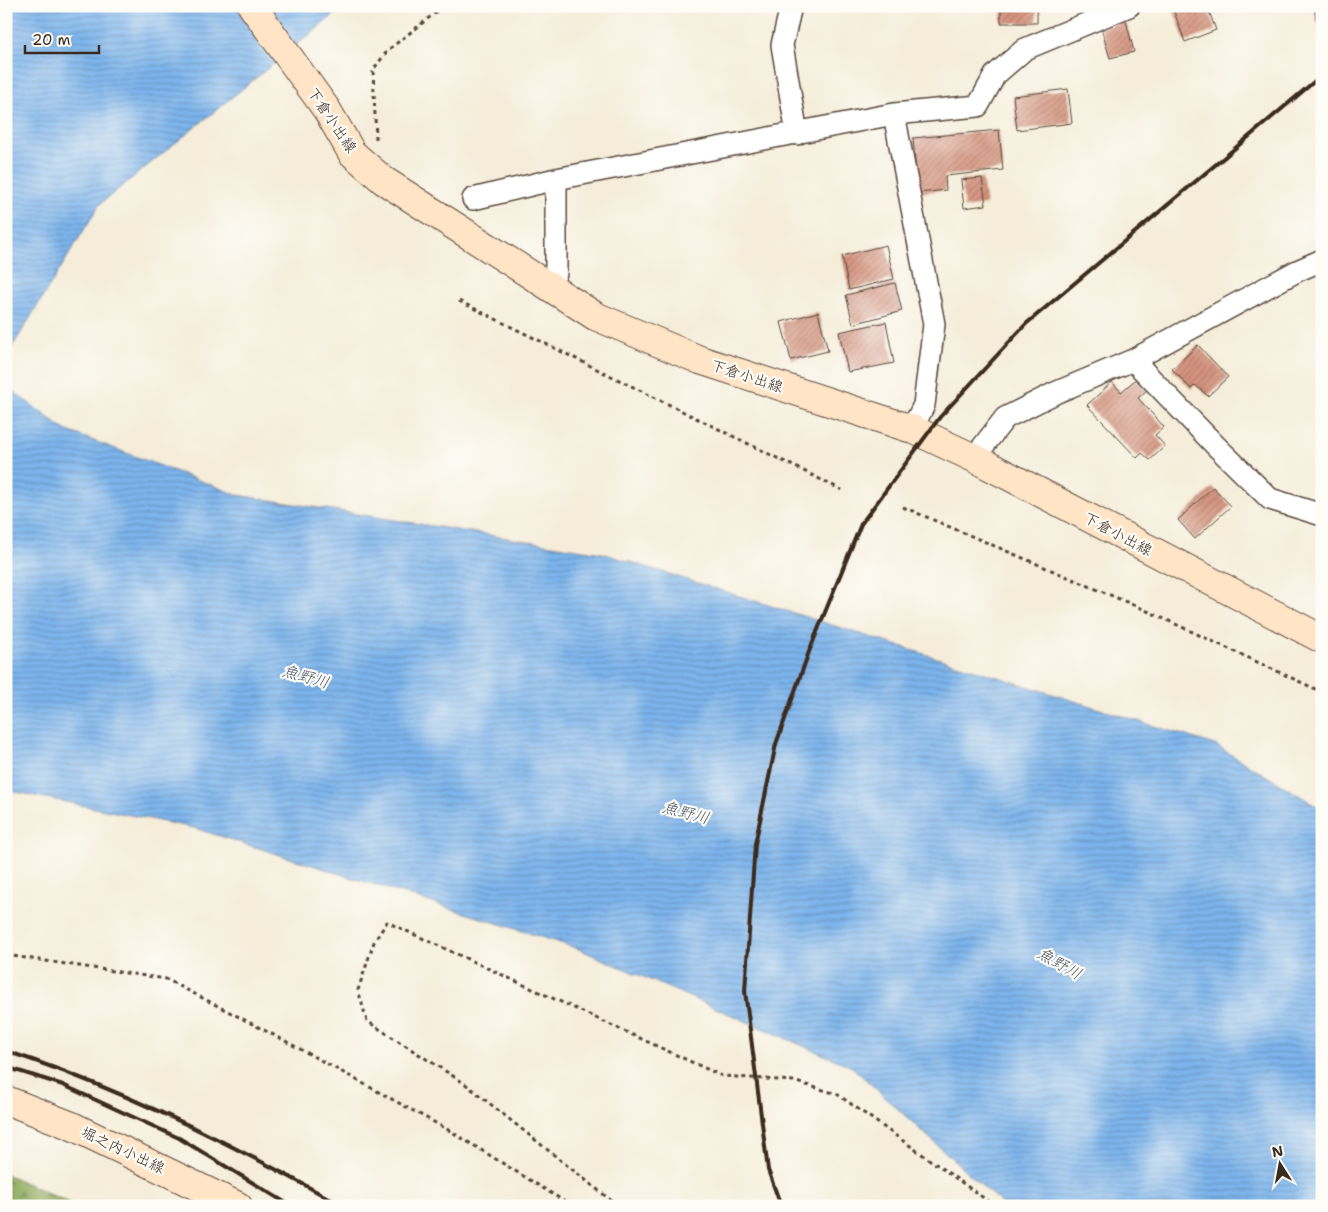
<svg xmlns="http://www.w3.org/2000/svg" width="1328" height="1212" font-family="'Shantell Sans','Klee One',sans-serif">
<defs>
<pattern id="forest-firs" width="22" height="20" patternUnits="userSpaceOnUse" patternTransform="scale(1.25)"><rect width="22" height="20" fill="#8eab5e"/><path d="M5 1l3.5 6h-7zM16 11l3.5 6h-7z" fill="#758b4d"/></pattern>
<pattern id="water-rules" width="6" height="5" patternUnits="userSpaceOnUse" patternTransform="scale(1.25)"><rect width="6" height="5" fill="#7cb4ec"/><path d="M0 2.5h6" fill="none" stroke="#6793bf"/></pattern>
<pattern id="building-hatch" width="6" height="6" patternUnits="userSpaceOnUse" patternTransform="scale(1.25)"><rect width="6" height="6" fill="#d5947f"/><path d="M-1 1l2-2M0 6l6-6M5 7l2-2" fill="none" stroke="#ae7967"/></pattern>
</defs>
<rect width="100%" height="100%" fill="#fdfcf7"/>
<filter id="ink" filterUnits="userSpaceOnUse"><feTurbulence type="fractalNoise" baseFrequency=".02" numOctaves="2"/><feDisplacementMap in="SourceGraphic" scale="10" xChannelSelector="R" yChannelSelector="G"/><feConvolveMatrix kernelMatrix="1 2 1 2 8 2 1 2 1" color-interpolation-filters="sRGB"/></filter>
<filter id="wash" filterUnits="userSpaceOnUse"><feTurbulence type="fractalNoise" baseFrequency=".0096" numOctaves="4" result="noise"/><feDisplacementMap in="SourceGraphic" scale="20" xChannelSelector="R" yChannelSelector="G"/><feGaussianBlur stdDeviation="1.12" result="paint"/><feColorMatrix in="noise" values="0 0 0 0 0 0 0 0 0 0 0 0 0 0 0 0 0 1.4 0 .05"/><feComposite in="paint" operator="in"/></filter>
<g filter="url(#wash)">
<rect width="100%" height="100%" fill="#f5edd9"/>
<!-- forest -->
<path fill="url(#forest-firs)" stroke="#646a3e" d="M6 1174 77 1206H6Z"/>
<!-- water -->
<path fill="url(#water-rules)" stroke="#5c6f85" d="M6 6H345L100 204 6 357Z
M6 386 65 430 238 495 602 553 1215 745 1322 809V1206H1004L852 1067 576 948 194 828 6 790Z"/>
<g id="blocks">
<!-- building -->
<path fill="url(#building-hatch)" d="M1001 6H1037V23H1001Z
M1172 6H1207L1216 30 1185 42Z
M1314 6H1322V22L1317 23Z
M1126 21 1134 52 1110 58 1101 28Z
M1068 89 1072 123 1017 130 1013 96Z
M999 130 1003 170 945 176 946 190 918 193 913 138Z
M982 178 986 205 964 208 961 180Z
M886 245 894 279 849 290 842 256Z
M895 283 902 311 853 324 846 295Z
M818 312 828 351 791 360 781 322Z
M886 322 894 363 848 372 839 332Z
M1198 345 1228 377 1208 396 1195 385 1191 389 1172 369Z
M1136 379 1147 390 1138 398 1164 427 1155 435 1165 446 1150 460 1142 453 1137 458 1087 405 1112 382 1121 392Z
M1213 487 1231 506 1195 539 1178 520Z"/>
</g>
</g>
<g filter="url(#ink)">
<use href="#blocks" fill-opacity="0" stroke="#57473a" stroke-width="1"/>
<g fill="none" stroke-linecap="round" stroke-linejoin="round">
<!-- minor casing -->
<g stroke="#57473a" stroke-width="24">
<path id="minor" d="M791 6 782 45 797 134
M894 114 934 324 924 405 912 429
M473 199 556 179 894 114 978 106 995 75 1025 49 1129 6
M547 286 556 273V179
M1133 360 1217 447 1270 499 1322 515
M974 458 1005 418 1055 393 1133 360 1297 271 1322 260"/>
</g>
<!-- secondary casing -->
<g stroke="#57473a" stroke-width="30">
<path id="secondary" d="M252 6 327 110 352 153 383 180 595 316 700 360 912 429 974 458 1322 639
M6 1100 72 1126 238 1206"/>
</g>
<!-- path -->
<path stroke="#57473a" stroke-width="3" stroke-dasharray="4 4" stroke-linecap="butt" d="M376 139 373 70 388 50 444 6
M459 301 842 490
M903 507 1143 609 1322 692
M6 955 166 979 289 1043 452 1132 572 1206
M618 1206 464 1083 367 1021 358 990 374 942 387 922 722 1076 793 1081 837 1094 995 1206"/>
<!-- minor -->
<use href="#minor" stroke="#fff" stroke-width="21"/>
<!-- secondary -->
<use href="#secondary" stroke="#ffe4c6" stroke-width="28"/>
<!-- rail -->
<path stroke="#3b2a1e" stroke-width="4" d="M6 1051C123 1089 235 1145 342 1206
M6 1067 63 1085 179 1138 291 1206
M781 1206 768 1170 745 991 755 844 776 744 810 649 861 524 940 417 1026 324 1322 75"/>
</g>
</g>
<g text-anchor="middle" stroke-width="4.5" stroke-linejoin="round" paint-order="stroke">
<!-- street labels -->
<g font-size="15" fill="#3b2a1e" stroke="#fdfcf7">
<text transform="translate(332 120) rotate(56)" y="5">下倉小出線</text>
<text transform="translate(747 376) rotate(18)" y="5">下倉小出線</text>
<text transform="translate(1118 534) rotate(28)" y="5">下倉小出線</text>
<text transform="translate(123 1150) rotate(25)" y="5">堀之内小出線</text>
</g>
<!-- water labels -->
<g font-size="16" font-style="italic" fill="#525a66" stroke="#fdfcf7">
<text transform="translate(306 676) rotate(16)" y="6">魚野川</text>
<text transform="translate(686 812) rotate(15)" y="6">魚野川</text>
<text transform="translate(1060 963) rotate(29)" y="6">魚野川</text>
</g>
</g>
<!-- margin -->
<rect width="1328" height="1212" fill="none" stroke="#fdfcf7" stroke-width="25"/>
<!-- north arrow -->
<g transform="translate(1280 1164) rotate(349)" stroke="#fdfcf7" stroke-width="4" paint-order="stroke">
<path d="M0-4L9 19L0 12L-9 19Z" fill="#3b2a1e"/>
<text y="-8" font-size="14" font-weight="bold" text-anchor="middle" fill="#3b2a1e">N</text>
</g>
<!-- scale -->
<path d="M25 45v8h74v-8" fill="none" stroke="#3b2a1e" stroke-width="2.5"/>
<text x="32" y="45" font-size="15" fill="#3b2a1e" stroke="#fdfcf7" stroke-width="4" paint-order="stroke">20 m</text>
</svg>
